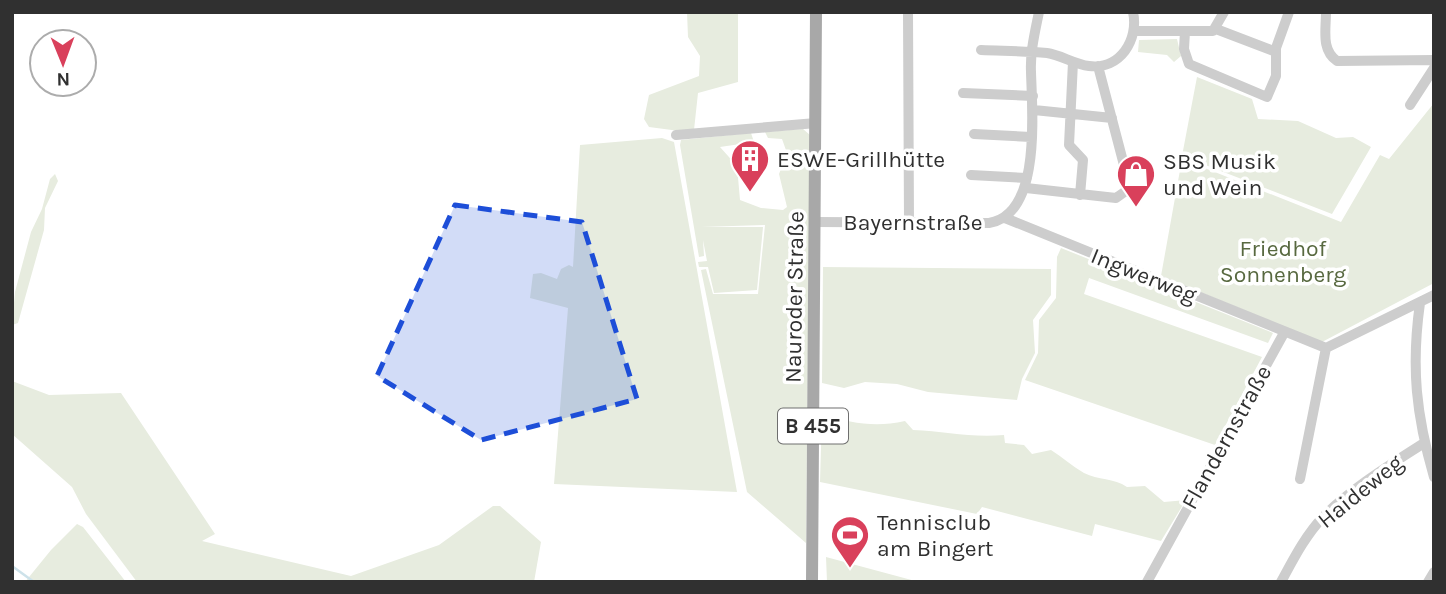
<svg xmlns="http://www.w3.org/2000/svg" width="1446" height="594" font-family="Karla,sans-serif">
<rect width="100%" height="100%" fill="#fff"/>
<!-- green -->
<path fill="#e7ecdf" d="M687 12H738V82L698 93 694 130 687 132 649 127 644 119 649 95 699 76 700 56 688 37Z
M1177 39 1181 56 1174 62 1167 55 1138 52 1139 40Z
M1197 77 1252 99 1258 119 1298 121 1336 138 1353 137 1371 147 1332 214 1182 156Z
M1434 103V283L1322 342 1161 276 1182 159 1341 222 1380 155 1389 159Z
M803 129 810 135 806 543 747 492 701 270 706 269 713 294H758L765 225 701 227H763L757 290 714 293 708 267H699L698 262 707 261 703 240 704 256 699 257 680 145 681 140 751 133 754 142 720 147 737 166 740 200 761 208 783 210 787 207 779 174 787 153 782 139 768 138 765 132Z
M662 138 674 142 737 492 554 484 568 308 530 298 533 274 541 273 557 279 561 269 569 265 573 267 580 145Z
M55 174 58 181 45 208 44 230 18 323 12 325 15 292 31 232 42 209 50 179Z
M1061 248 1273 333 1268 343 1089 278 1084 294 1262 357 1215 445 1025 380 1038 353 1039 320 1056 298 1057 257Z
M823 267 1051 269V295L1033 320 1035 353 1022 379 1017 400 928 392 897 384 865 382 844 388 822 383Z
M12 381 49 395 121 393 215 534 202 541 351 576 439 545 493 506H500L541 542 534 582H137L86 514 72 487 12 434Z
M822 414C852 423 874 428 905 421L913 430C945 431 970 438 1004 435L1005 443 1024 445 1032 454 1051 450C1062 457 1072 466 1084 473 1098 480 1114 478 1127 487L1145 486 1164 502 1186 500 1161 541 1095 524 1092 536 982 507 977 514 820 482Z
M77 524 83 527 126 582H25L51 550Z
M826 557 919 582H827Z"/>
<g fill="none" stroke-linecap="round" stroke-linejoin="round">
<!-- stream -->
<path stroke="#cde2ea" stroke-width="2.5" d="M12 566 34 582"/>
<!-- minor -->
<path stroke="#cdcdcd" stroke-width="10" d="M908 12 909 223
M1326 12C1326 30 1321 50 1337 61L1434 60
M1216 29 1276 52
M1135 31H1213L1224 12
M1185 31 1184 49 1189 64 1267 97 1276 76V48L1289 12
M981 50C1003 51 1025 51 1047 53 1061 55 1074 64 1089 66 1120 70 1139 40 1133 12
M1073 62 1069 145 1083 160 1080 195
M963 93 1033 96
M1410 105 1434 68
M1034 110 1112 118
M974 134 1031 137
M676 135 816 123
M971 175 1027 178
M1026 188 1116 198 1130 188 1098 66
M1005 218 1326 348 1434 295
M816 222 989 223C1042 215 1032 111 1031 72 1030 52 1035 32 1039 12
M1420 303C1411 367 1416 415 1434 477
M1300 479 1326 348
M1147 582 1284 333
M1281 582C1293 560 1305 536 1323 517 1352 488 1390 465 1424 443
M1428 582 1434 572"/>
<!-- major -->
<path stroke="#a8a8a8" stroke-width="12" d="M812 582 816 12"/>
</g>
<!-- marked area -->
<path fill="#1d4ed8" fill-opacity="0.2" stroke="#1d4ed8" stroke-width="5" stroke-dasharray="14 9" stroke-linejoin="round" d="M455 205 582 222 637 399 481 440 377 376Z"/>
<!-- icons -->
<defs>
<g id="building-pin" transform="scale(2.0125)"><path d="M0 17L-7.5 6A9.5 9.5 0 1 1 7.5 6Z" fill="#d9405b" stroke="#fff"/><path d="M-4-6H4V6H1V3H-1V6H-4ZM-2.5-4.3h1.7v1.8h-1.7ZM.8-4.3h1.7v1.8H.8ZM-2.5-1h1.7V.8h-1.7ZM.8-1h1.7V.8H.8Z" fill="#fff"/></g>
<g id="shop-pin" transform="scale(2.0125)"><path d="M0 17L-7.5 6A9.5 9.5 0 1 1 7.5 6Z" fill="#d9405b" stroke="#fff"/><path d="M-5-2.5h2.3a2.7 3.5 0 0 1 5.4 0H5L5.5 6h-11ZM-1.5-2.5h3a1.5 2.3 0 0 0-3 0Z" fill="#fff"/></g>
<g id="stadium-pin" transform="scale(2.0125)"><path d="M0 17L-7.5 6A9.5 9.5 0 1 1 7.5 6Z" fill="#d9405b" stroke="#fff"/><path d="M0-5a6.5 5 0 1 0 0 10a6.5 5 0 1 0 0-10ZM-3.5-1.8h7v3.6h-7Z" fill="#fff"/></g>
</defs>
<g fill-rule="evenodd">
<use href="#building-pin" x="750" y="159"/>
<use href="#shop-pin" x="1136" y="174"/>
<use href="#stadium-pin" x="850" y="535"/>
</g>
<g text-anchor="middle" stroke-width="7" stroke-linejoin="round" paint-order="stroke">
<!-- shield labels -->
<rect fill="#fff" stroke="#6e6e6e" stroke-width="2" x="778" y="408.5" width="70" height="35" rx="5"/>
<g font-size="21" font-weight="bold" fill="#303030">
<text x="813" y="433">B 455</text>
</g>
<!-- poi labels -->
<g font-size="23" fill="#303030" stroke="#fff" text-anchor="start">
<text x="777" y="167">ESWE-Grillhütte</text>
<text x="1163" y="169">SBS Musik<tspan x="1163" dy="26">und Wein</tspan></text>
<text x="877" y="530">Tennisclub<tspan x="877" dy="26">am Bingert</tspan></text>
</g>
<!-- street labels -->
<g font-size="23" fill="#303030" stroke="#fff">
<text x="913" y="230">Bayernstraße</text>
<text transform="translate(1144 275) rotate(22)" y="8">Ingwerweg</text>
<text transform="translate(794 297) rotate(-89)" y="8">Nauroder Straße</text>
<text transform="translate(1226 437) rotate(-61)" y="8">Flandernstraße</text>
<text transform="translate(1360 491) rotate(-39)" y="8">Haideweg</text>
</g>
<!-- park labels -->
<g font-size="23" fill="#586940" stroke="#fff">
<text x="1283" y="256">Friedhof<tspan x="1283" dy="26">Sonnenberg</tspan></text>
</g>
</g>
<!-- border -->
<rect width="1446" height="594" fill="none" stroke="#303030" stroke-width="28"/>
<!-- north arrow -->
<g transform="translate(63 63) rotate(179)"><circle r="33" fill="#ffffff" stroke="#acacac" stroke-width="2"/>
<path d="M0-5L12 26L0 18L-12 26Z" fill="#d9405b"/>
<text y="-10" font-size="19" font-weight="bold" text-anchor="middle" fill="#303030">N</text>
</g>
</svg>
